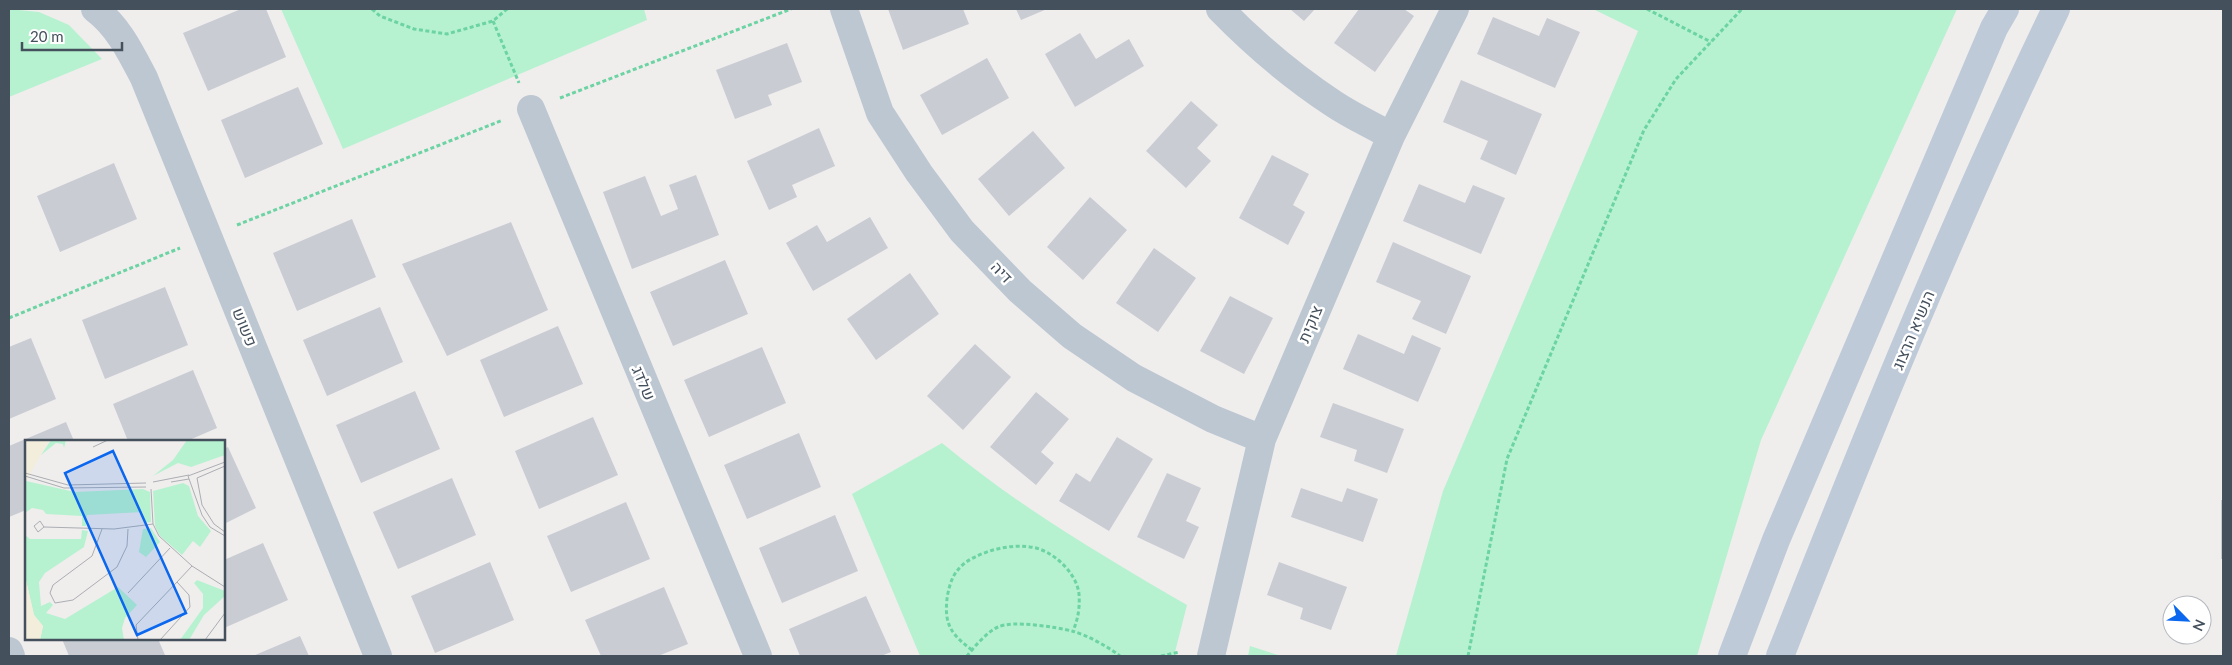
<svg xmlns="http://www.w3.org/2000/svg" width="2232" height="665" font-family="Lato,Heebo,sans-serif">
<rect width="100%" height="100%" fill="#f0eded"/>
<!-- green -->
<path fill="#b7f2d0" d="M9 9 39 12 69 25 102 59 9 97Z
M281 9H644L647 20 343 149Z
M1593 9H1957L1761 440 1697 656H1396L1443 491 1638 31Z
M942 443C1018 506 1101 555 1187 605L1174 656H920L852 494Z
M1250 646 1281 656H1248Z"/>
<!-- building -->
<path fill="#c9ccd3" d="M241 9H266L286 57 208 91 183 33Z
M888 9H963L969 24 903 50Z
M1016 9H1047L1021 20Z
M1290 9H1315L1304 21Z
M1359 9H1404L1414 16 1375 72 1334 43Z
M1493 17 1539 36 1547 18 1580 32 1555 88 1477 54Z
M1080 33 1096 59 1129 39 1144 66 1075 107 1045 54Z
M787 43 802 82 768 95 772 105 735 119 716 70Z
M987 58 1009 98 942 135 920 95Z
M1461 80 1542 114 1516 175 1480 159 1488 141 1443 122Z
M298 87 323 144 245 178 221 120Z
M1191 101 1218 125 1197 148 1211 161 1186 188 1146 151Z
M819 128 835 166 792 185 797 197 769 210 747 161Z
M1033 131 1065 168 1009 216 978 179Z
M1272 155 1309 174 1293 205 1305 212 1288 245 1239 218Z
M114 163 137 219 60 252 37 196Z
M696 175 719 235 632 269 603 192 645 176 661 216 678 209 669 185Z
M1419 184 1465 203 1473 185 1505 198 1481 254 1403 221Z
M1090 197 1127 230 1083 280 1047 247Z
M870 217 888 248 813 291 786 243 817 225 827 242Z
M352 219 376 277 297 311 273 253Z
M511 222 548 310 447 356 402 264Z
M1393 242 1471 276 1446 334 1412 319 1421 301 1376 282Z
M1154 248 1196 278 1158 332 1116 303Z
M725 260 748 314 673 346 650 292Z
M910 273 939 314 876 360 847 319Z
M165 287 188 345 105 379 82 320Z
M1230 296 1273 318 1244 374 1200 351Z
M380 307 403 362 327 396 303 340Z
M558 326 583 384 504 417 480 360Z
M1358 334 1404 354 1412 335 1441 348 1418 402 1343 369Z
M31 338 56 399 9 419V347Z
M975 344 1011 377 963 430 927 396Z
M762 347 786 403 709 437 684 380Z
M193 370 217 428 187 441H128L113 404Z
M415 391 440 449 361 483 336 425Z
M1036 392 1069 419 1041 452 1054 463 1036 485 990 447Z
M1333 403 1404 429 1387 473 1354 461 1357 450 1320 437Z
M593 417 618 475 539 509 515 451Z
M66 422 74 441H26V510L9 517V446Z
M799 433 821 487 747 519 724 465Z
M1117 437 1153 459 1109 531 1059 501 1076 473 1090 482Z
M228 447 256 508 224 524V449Z
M1167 473 1201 488 1186 521 1199 527 1184 559 1137 537Z
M452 478 476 535 398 569 373 512Z
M1301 488 1342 502 1347 488 1378 499 1363 542 1291 517Z
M2221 500H2223V559H2221Z
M626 502 650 559 571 592 547 536Z
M835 515 858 571 782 603 759 548Z
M263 543 288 600 224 628V560Z
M490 562 514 620 435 653 411 596Z
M1279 562 1347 587 1331 630 1300 619 1303 608 1267 595Z
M664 587 688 644 658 656H601L585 620Z
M866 596 891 652 881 656H800L789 629Z
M300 636 309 656H253Z
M62 639H158L165 655 69 656Z"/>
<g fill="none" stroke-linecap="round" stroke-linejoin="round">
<!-- path -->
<path stroke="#6cd3a3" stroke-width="3" stroke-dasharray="4 2.5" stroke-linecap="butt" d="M372 9 380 16 414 29 447 34 493 21 507 9
M1647 9 1711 42
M493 21 519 83
M560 98 791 9
M237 225 503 120
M9 318 180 248
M972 650C952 635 944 625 947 599 948 591 951 578 957 571 965 560 980 554 993 550 1005 547 1017 545 1030 547 1052 549 1077 573 1079 594 1080 608 1078 619 1073 631
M967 656C973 648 988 631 998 627 1013 620 1055 627 1072 631 1087 635 1107 646 1120 656
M1161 656 1180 652
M1468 656 1507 459 1644 130 1676 79 1742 9"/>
<!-- street -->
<path stroke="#bcc7d1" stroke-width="28" d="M95 9C118 26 131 53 144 78L378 656
M844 9 880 113 919 173 962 231 1020 291 1072 336 1134 378 1213 419 1262 439
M1220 9C1254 44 1293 77 1334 104 1352 116 1372 125 1391 136
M531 109 758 656
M9 651 11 656
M1211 656 1262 439 1391 136 1455 9"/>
<!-- secondary -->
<path stroke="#becad8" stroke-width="28" d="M1732 656 1776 540 1994 28 2005 9
M1780 656C1866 438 1954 220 2056 9"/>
</g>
<g text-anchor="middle" stroke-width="5" stroke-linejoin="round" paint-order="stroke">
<!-- street labels -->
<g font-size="16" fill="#44505c" stroke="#fff">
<text transform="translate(1002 272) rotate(46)" y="6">דיה</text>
<text transform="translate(1310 324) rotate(-67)" y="6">צוקית</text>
<text transform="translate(245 327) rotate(68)" y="6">פשוש</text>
<text transform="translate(1913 330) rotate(-67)" y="6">הנשיא הרצוג</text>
<text transform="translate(644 383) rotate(67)" y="6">שלדג</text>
</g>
</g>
<!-- overview -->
<g transform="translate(25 440)">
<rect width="200" height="200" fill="#f0eded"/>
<path d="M26 0H41L39 8 38 4 31 3 16 15ZM162 0H200V15L166 27 153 23 128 36 148 20ZM1 41 50 52 118 49 125 52 126 82 119 83 117 72 62 75 61 86H57V76L21 74 18 70 7 68 0 73ZM158 43 164 46 173 76 186 91 175 107 168 101 157 115 135 96 130 86 128 51ZM126 88 135 102 121 117 114 112 118 89ZM57 90 63 91 59 107 20 133 14 142 16 166 25 162 28 165 21 173 40 179 93 147 112 165 100 178 97 188 99 200H15L18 186 9 175 0 136V95L5 99H56ZM172 140 200 151V156L179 175 164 200H155L178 168V154L169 143Z" fill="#b7f2d0"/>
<path d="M0 0H24L0 43ZM0 136 9 175 18 186 15 200H0Z" fill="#f3eddc"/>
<path fill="none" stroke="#abaeb3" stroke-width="1" d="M68 7 83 0M200 22 163 36 177 75 185 87 200 96M0 33 43 45 121 43M0 36 39 48 121 47M172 38 177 65 189 84 200 92M172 38 200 26M128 42 164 35M146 42 164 39M126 49 128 84 134 96 167 126 200 147M19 87 15 81 9 86 13 92 19 87 89 89 128 84M77 89 67 116 28 145 25 153 30 163 48 160 92 127 102 106 103 89M152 142 167 126M103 153 145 108M113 200 111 185 152 142 164 155 165 167 135 200M180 200 200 173"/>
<path fill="#0a67ee" fill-opacity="0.15" stroke="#0a67ee" stroke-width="2.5" d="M88 11 161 173 112 195 40 33Z"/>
<rect width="200" height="200" fill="none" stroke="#44505c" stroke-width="2.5"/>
</g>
<!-- border -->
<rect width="2232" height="665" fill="none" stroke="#44505c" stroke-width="20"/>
<!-- north arrow -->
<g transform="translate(2187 620) rotate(114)"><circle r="24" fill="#ffffff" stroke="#b4b9be"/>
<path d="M0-4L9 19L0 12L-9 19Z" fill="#0a67ee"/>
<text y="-8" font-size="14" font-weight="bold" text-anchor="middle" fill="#44505c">N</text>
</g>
<!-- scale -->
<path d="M22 42v8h100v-8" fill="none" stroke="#44505c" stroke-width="2.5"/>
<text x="30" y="42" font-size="15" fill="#44505c" stroke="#ffffff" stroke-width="4" paint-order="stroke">20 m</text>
</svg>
